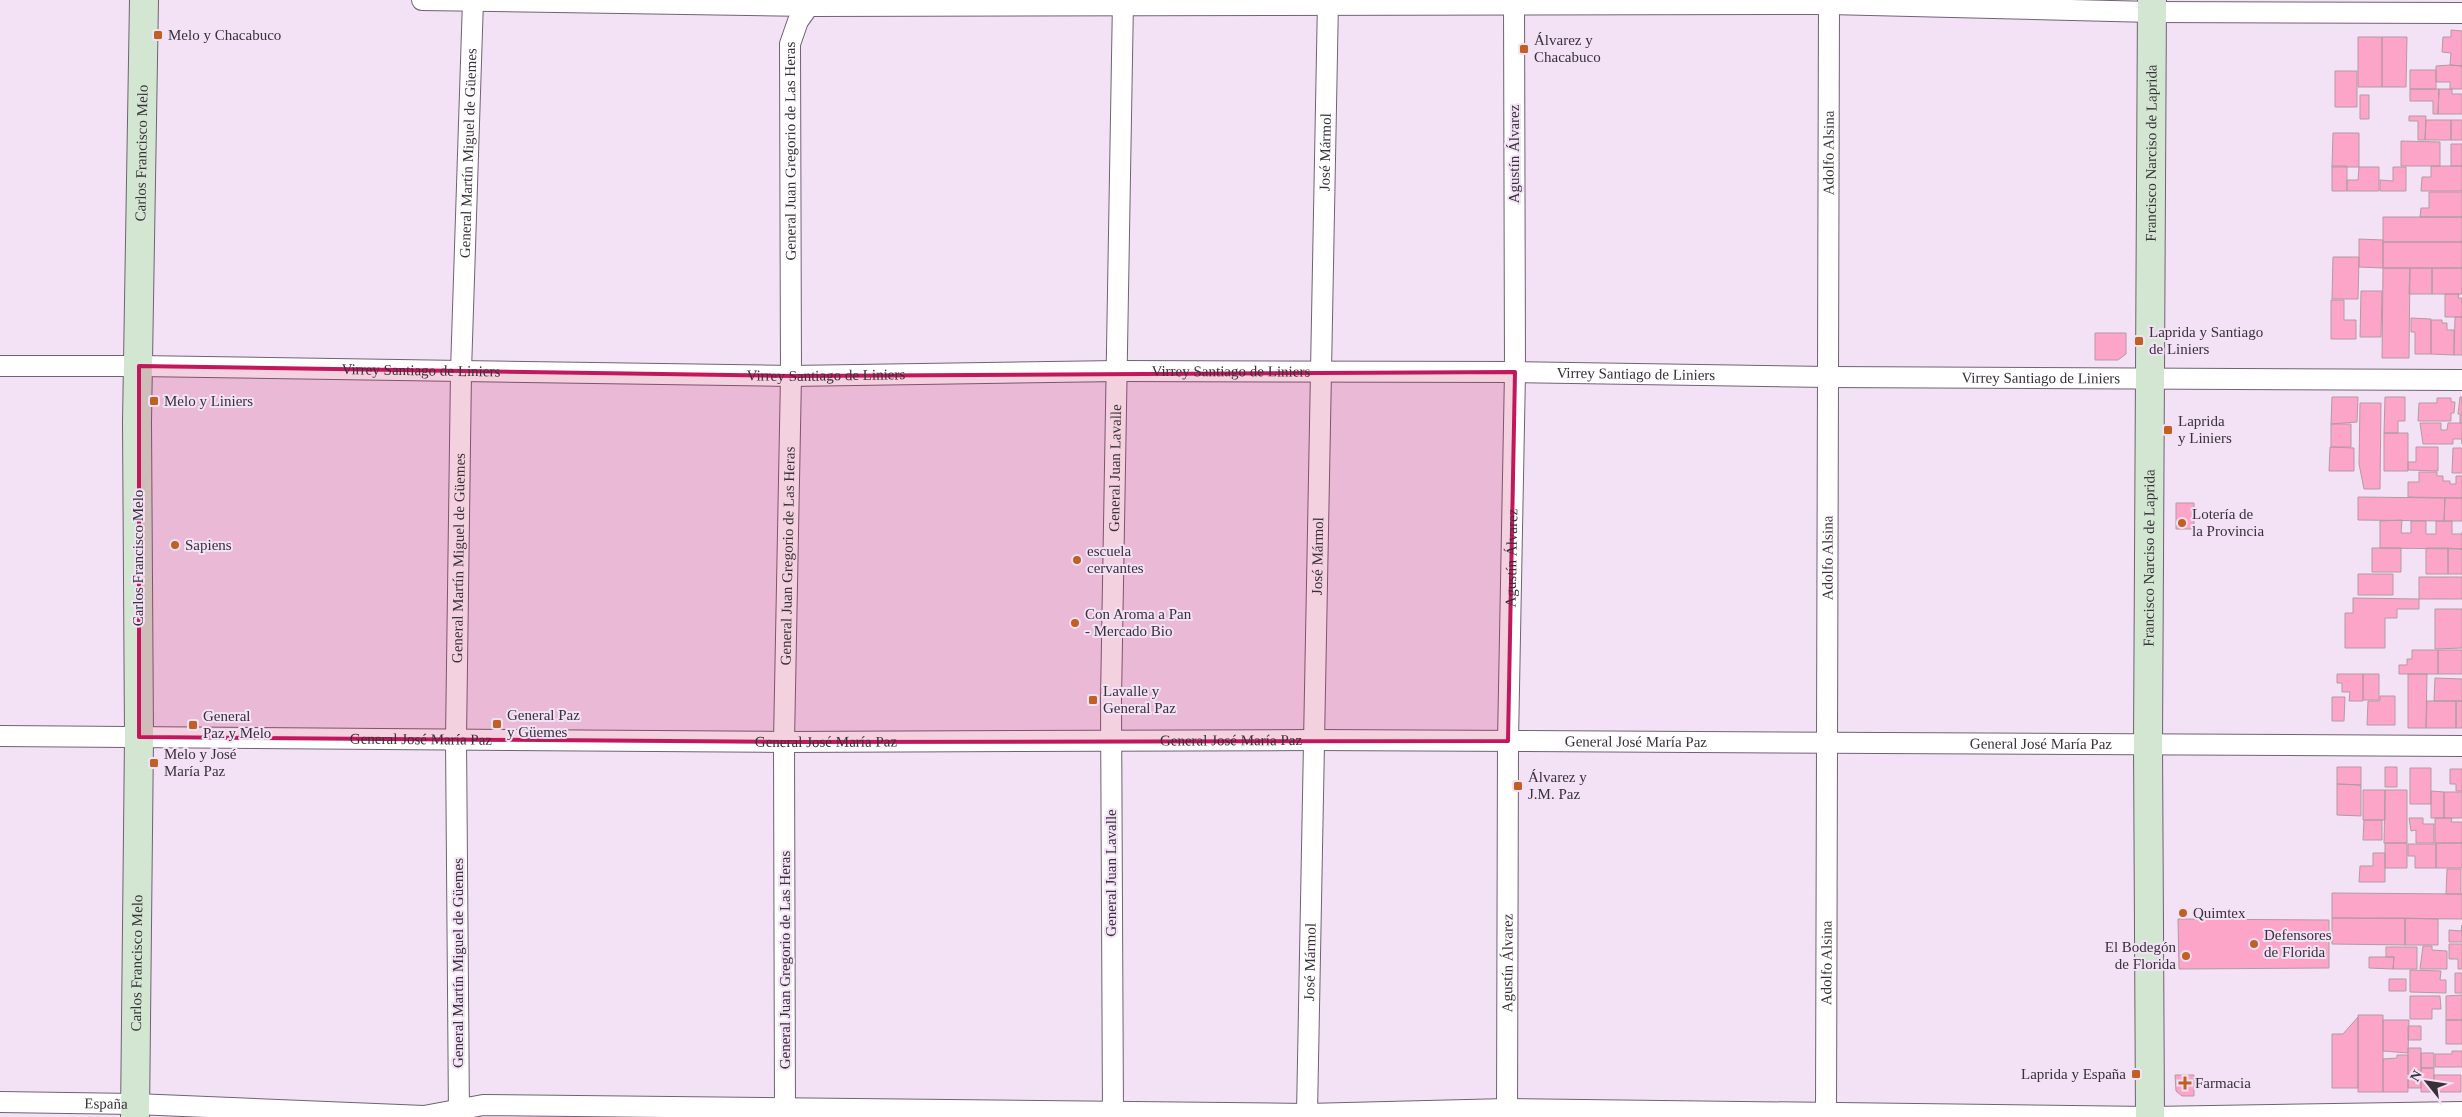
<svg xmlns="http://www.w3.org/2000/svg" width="2462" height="1117" font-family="'Times New Roman',serif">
<rect width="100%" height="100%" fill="#f3e2f6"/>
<!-- building -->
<path fill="#fca5c8" stroke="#b39aa3" d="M2451 30 2462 31V66L2450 65 2451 53 2442 52 2443 37H2451Z
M2358 37H2382V87H2358Z
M2382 37H2407L2406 87H2382Z
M2450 65 2462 66V89H2450V82H2436V66Z
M2410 70H2436V89H2410Z
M2335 71H2357V107H2335Z
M2410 89H2439L2438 114H2433V101H2410Z
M2439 89H2452V94H2462V114H2438Z
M2360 95H2369V119H2360Z
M2409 116H2426L2425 140H2418V121H2409Z
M2426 120H2451V140H2425Z
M2451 120H2462V140H2451Z
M2333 133H2359V167H2332Z
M2401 141 2440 142V166H2401Z
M2451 144H2462V166H2451Z
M2332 166H2347V191H2332Z
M2431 166H2462V191H2421L2422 177H2431Z
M2359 167H2379V191H2347V180H2358Z
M2393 167H2406V191H2380V180L2393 181Z
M2429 192H2462V217H2420L2421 208H2429Z
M2383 217H2462V242H2383Z
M2359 239 2383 240V268L2359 267Z
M2383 242H2462V268H2383Z
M2333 257H2359L2358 299H2332Z
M2383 268H2410L2409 358H2382Z
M2410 268H2432V294H2409Z
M2432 268H2462V294H2432Z
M2361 291H2382L2381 337H2360Z
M2445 294H2459L2458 298H2462V317H2445Z
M2331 300H2344V320H2356V339H2331Z
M2455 317H2462V355H2454Z
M2411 318 2431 319V354H2415V332H2411Z
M2431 320H2442V323H2447V330H2454V355L2431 354Z
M2095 333H2126V354L2118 360H2095Z
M2332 397H2358L2357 422 2331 424Z
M2385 397H2405V421H2398V433H2384Z
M2460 397H2462V423H2460V414H2458Z
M2437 398H2451V402H2455L2454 413H2451V421H2418L2419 403H2437Z
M2360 403H2381L2380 489H2364L2359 464Z
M2420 423H2441V430H2447L2448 423H2462V444V439H2453V444H2423Z
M2331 424H2351V447H2331Z
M2384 433H2408V471H2384Z
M2330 447 2354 448V471H2329Z
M2416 447H2438V471L2408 470V462H2416Z
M2453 448H2462V473H2452Z
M2419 472H2437V476H2443V481H2450V484H2456V476H2462V498L2408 497V482H2419Z
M2358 497 2445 498 2444 521 2358 520Z
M2445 498H2462V521H2444Z
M2176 503H2194V529H2176Z
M2402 520 2401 533H2411V521H2426V534H2436V521H2452V534H2462V532V549L2380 548V521Z
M2372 548H2401V572H2372Z
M2426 548H2448V574H2426Z
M2448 548 2462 549V574H2448Z
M2358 574H2393V595H2358Z
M2419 577H2462V599H2419Z
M2353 598 2419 599V609H2397V618H2385V648H2345V613H2353Z
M2435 609H2462V648L2435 649Z
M2412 650H2438V674H2399V665H2407V659H2412Z
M2438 650H2462V674H2438Z
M2337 674H2363V701H2349L2350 692H2342V683H2337Z
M2363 674H2379V700H2363Z
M2408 674H2427L2426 728H2408Z
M2435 678 2462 679V701H2434Z
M2380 696H2395V725H2367L2368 701H2380Z
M2332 697H2345L2344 721H2332Z
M2427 701H2456V728H2426Z
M2456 701H2462V728H2456Z
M2337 767H2361V785L2337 784Z
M2385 767H2397V787H2385Z
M2410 768H2431V804H2410Z
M2450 769H2462V791H2456V784H2450Z
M2337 784 2361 785V816L2337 815Z
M2363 790H2385V820H2363Z
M2385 790H2407V843H2384Z
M2431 791 2444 792V818H2431Z
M2444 792H2462V818H2444Z
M2409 818H2423V824H2434V843H2416V830L2411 831Z
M2435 818H2452L2451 822H2462V843H2435Z
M2364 820H2382V840H2363Z
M2385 843H2407V868H2385Z
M2436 843H2462V868H2436Z
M2408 844H2436V868H2415V856H2408Z
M2373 853H2385V882H2359L2360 866H2373Z
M2447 869H2461V894H2446Z
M2332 893 2462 894V919L2332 918Z
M2332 918H2405V945L2332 944Z
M2405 918 2438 919V945H2405Z
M2178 919 2329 920V968L2179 969Z
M2462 925V942H2449V930L2461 931Z
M2449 944H2462V969H2458V959H2449Z
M2423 946H2432V950L2447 951V969H2420Z
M2386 947H2417V969H2393L2394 957H2386Z
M2369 957H2394L2393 969 2369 968Z
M2410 970 2441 971 2440 980H2446V993L2410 992Z
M2455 973H2462V993H2455Z
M2389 979H2406V991H2389Z
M2462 995V1020H2446V996Z
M2410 996H2440L2441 1009H2432V1019H2410Z
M2358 1015H2383V1092H2358Z
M2358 1017V1088H2332V1034H2343Z
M2383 1020H2409L2408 1053 2383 1051Z
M2446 1020H2462V1044H2446Z
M2408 1026H2421V1040H2408Z
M2408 1048H2421V1088H2408Z
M2452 1051H2462V1067H2435V1054H2452Z
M2421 1053H2434V1068H2421Z
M2397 1055H2408V1092H2383V1059L2397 1058Z
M2421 1068H2434V1092H2421Z
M2175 1075H2194V1096H2182L2176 1091Z
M2434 1075H2461V1092H2434Z"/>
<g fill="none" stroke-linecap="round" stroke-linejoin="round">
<!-- street casing -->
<g stroke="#706273" stroke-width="22">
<g id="street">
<path d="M422 0 810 6 1829 4 2152 12 2462 13"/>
<path id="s1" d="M0 366H139L791 376 1118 371 1515 372 1828 377 2462 380"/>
<path id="s2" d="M0 736 784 742 1313 740 2462 746"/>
<path id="s3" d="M0 1102 135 1104 424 1116 483 1105 1307 1114 1507 1109 2150 1117 2462 1112"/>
<path id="s4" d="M1307 1114 1328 0"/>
<path id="s5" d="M459 1117 456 739 461 371 473 0"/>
<path id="s6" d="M785 1117 784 742 791 376 790 44 798 21 813 0"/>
<path id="s7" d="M1113 1117 1111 700 1123 0"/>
<path id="s8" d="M1507 1117 1508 741 1515 372 1514 0"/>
<path id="s9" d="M1826 1117 1829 0"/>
</g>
</g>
<!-- secondary casing -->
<g stroke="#706273" stroke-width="30">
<g id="secondary">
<path id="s10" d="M135 1117 139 737 137 422 144 0"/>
<path id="s11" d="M2150 1117 2148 743 2152 0"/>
</g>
</g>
<!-- street -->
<use href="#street" stroke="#fff" stroke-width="20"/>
<!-- secondary -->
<use href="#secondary" stroke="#d3e6d2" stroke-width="28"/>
</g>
<!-- marked area -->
<path fill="#c2185b" fill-opacity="0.2" stroke="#c2185b" stroke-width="4" stroke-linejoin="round" d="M139 366 791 376 1515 372 1508 741 784 742 139 737Z"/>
<!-- markers -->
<g fill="#c15f25" stroke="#f3e2f6" stroke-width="2">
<rect x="153" y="30" width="10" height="10" rx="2.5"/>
<rect x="1519" y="44" width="10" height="10" rx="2.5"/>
<rect x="2134" y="336" width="10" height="10" rx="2.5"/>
<rect x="149" y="396" width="10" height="10" rx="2.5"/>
<rect x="2163" y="425" width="10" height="10" rx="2.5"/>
<circle cx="2182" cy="523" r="5"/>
<circle cx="175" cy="545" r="5"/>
<circle cx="1077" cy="560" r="5"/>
<circle cx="1075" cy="623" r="5"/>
<rect x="1088" y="695" width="10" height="10" rx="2.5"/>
<rect x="492" y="719" width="10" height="10" rx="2.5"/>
<rect x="188" y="720" width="10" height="10" rx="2.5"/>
<rect x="149" y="758" width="10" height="10" rx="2.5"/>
<rect x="1513" y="781" width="10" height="10" rx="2.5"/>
<circle cx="2183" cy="913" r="5"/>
<circle cx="2254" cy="944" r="5"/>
<circle cx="2186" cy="956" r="5"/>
<rect x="2131" y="1069" width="10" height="10" rx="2.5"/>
<path d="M2182.5 1075.5h5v5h5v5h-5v5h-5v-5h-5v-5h5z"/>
</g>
<g text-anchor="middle" stroke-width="4" stroke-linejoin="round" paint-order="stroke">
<!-- poi labels -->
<g font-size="15" fill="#383139" stroke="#f3e2f6" text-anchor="start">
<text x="168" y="40">Melo y Chacabuco</text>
<text x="1534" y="45">Álvarez y<tspan x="1534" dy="17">Chacabuco</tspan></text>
<text x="2149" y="337">Laprida y Santiago<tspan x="2149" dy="17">de Liniers</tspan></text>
<text x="164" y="406">Melo y Liniers</text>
<text x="2178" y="426">Laprida<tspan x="2178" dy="17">y Liniers</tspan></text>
<text x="2192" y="519">Lotería de<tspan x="2192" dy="17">la Provincia</tspan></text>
<text x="185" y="550">Sapiens</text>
<text x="1087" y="556">escuela<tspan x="1087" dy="17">cervantes</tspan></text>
<text x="1085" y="619">Con Aroma a Pan<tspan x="1085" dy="17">- Mercado Bio</tspan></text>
<text x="1103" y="696">Lavalle y<tspan x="1103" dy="17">General Paz</tspan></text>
<text x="507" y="720">General Paz<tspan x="507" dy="17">y Güemes</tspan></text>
<text x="203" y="721">General<tspan x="203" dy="17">Paz y Melo</tspan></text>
<text x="164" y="759">Melo y José<tspan x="164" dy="17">María Paz</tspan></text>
<text x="1528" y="782">Álvarez y<tspan x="1528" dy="17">J.M. Paz</tspan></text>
<text x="2193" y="918">Quimtex</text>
<text x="2264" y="940">Defensores<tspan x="2264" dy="17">de Florida</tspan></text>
<text x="2176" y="952" text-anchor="end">El Bodegón<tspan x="2176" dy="17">de Florida</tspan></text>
<text x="2126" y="1079" text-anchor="end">Laprida y España</text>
<text x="2195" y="1088">Farmacia</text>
</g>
<!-- street labels -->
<g font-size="15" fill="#383139" stroke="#f3e2f6">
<text dy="5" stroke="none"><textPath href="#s6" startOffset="966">General Juan Gregorio de Las Heras</textPath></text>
<text dy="5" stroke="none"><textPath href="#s4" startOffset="962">José Mármol</textPath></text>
<text dy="5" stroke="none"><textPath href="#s10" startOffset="964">Carlos Francisco Melo</textPath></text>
<text dy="5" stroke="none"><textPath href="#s5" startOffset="964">General Martín Miguel de Güemes</textPath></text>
<text transform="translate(1514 154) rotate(-90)" y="5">Agustín Álvarez</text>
<text dy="5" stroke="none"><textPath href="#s9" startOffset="964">Adolfo Alsina</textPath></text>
<text dy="5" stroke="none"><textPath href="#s11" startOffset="964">Francisco Narciso de Laprida</textPath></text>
<text dy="5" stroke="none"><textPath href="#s1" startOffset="421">Virrey Santiago de Liniers</textPath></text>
<text dy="5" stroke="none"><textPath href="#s1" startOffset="1231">Virrey Santiago de Liniers</textPath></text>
<text dy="5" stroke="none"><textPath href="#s1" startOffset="1636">Virrey Santiago de Liniers</textPath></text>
<text dy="5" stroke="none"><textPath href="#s1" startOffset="826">Virrey Santiago de Liniers</textPath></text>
<text dy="5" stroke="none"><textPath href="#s1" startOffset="2041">Virrey Santiago de Liniers</textPath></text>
<text dy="5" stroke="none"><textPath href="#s7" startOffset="649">General Juan Lavalle</textPath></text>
<text dy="5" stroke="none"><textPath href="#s6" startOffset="561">General Juan Gregorio de Las Heras</textPath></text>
<text dy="5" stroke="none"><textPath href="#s4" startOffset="558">José Mármol</textPath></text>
<text transform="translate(138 558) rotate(-90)" y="5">Carlos Francisco Melo</text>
<text dy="5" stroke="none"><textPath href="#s5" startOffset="559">General Martín Miguel de Güemes</textPath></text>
<text dy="5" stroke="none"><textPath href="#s8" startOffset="559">Agustín Álvarez</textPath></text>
<text dy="5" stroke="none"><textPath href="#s9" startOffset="559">Adolfo Alsina</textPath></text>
<text dy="5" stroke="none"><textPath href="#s11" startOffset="559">Francisco Narciso de Laprida</textPath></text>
<text dy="5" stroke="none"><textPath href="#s2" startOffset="421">General José María Paz</textPath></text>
<text dy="5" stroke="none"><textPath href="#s2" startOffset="1231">General José María Paz</textPath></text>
<text dy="5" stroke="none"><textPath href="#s2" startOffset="1636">General José María Paz</textPath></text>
<text dy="5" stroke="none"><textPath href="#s2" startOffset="826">General José María Paz</textPath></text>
<text dy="5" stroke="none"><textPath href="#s2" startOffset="2041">General José María Paz</textPath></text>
<text transform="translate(1111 873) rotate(-90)" y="5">General Juan Lavalle</text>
<text transform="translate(785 960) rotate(-90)" y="5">General Juan Gregorio de Las Heras</text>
<text dy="5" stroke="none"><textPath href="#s4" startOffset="152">José Mármol</textPath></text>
<text dy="5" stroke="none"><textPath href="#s10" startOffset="154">Carlos Francisco Melo</textPath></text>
<text transform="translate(458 963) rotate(-90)" y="5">General Martín Miguel de Güemes</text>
<text dy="5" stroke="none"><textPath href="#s8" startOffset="154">Agustín Álvarez</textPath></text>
<text dy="5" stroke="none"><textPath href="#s9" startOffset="154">Adolfo Alsina</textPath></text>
<text dy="5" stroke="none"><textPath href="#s3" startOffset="106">España</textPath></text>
</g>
</g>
<!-- north arrow -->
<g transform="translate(2427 1082) rotate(300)" stroke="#f3e2f6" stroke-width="4" paint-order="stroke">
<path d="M0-4L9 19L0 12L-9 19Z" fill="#383139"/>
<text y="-8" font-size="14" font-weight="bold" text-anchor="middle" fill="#383139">N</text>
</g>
</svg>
